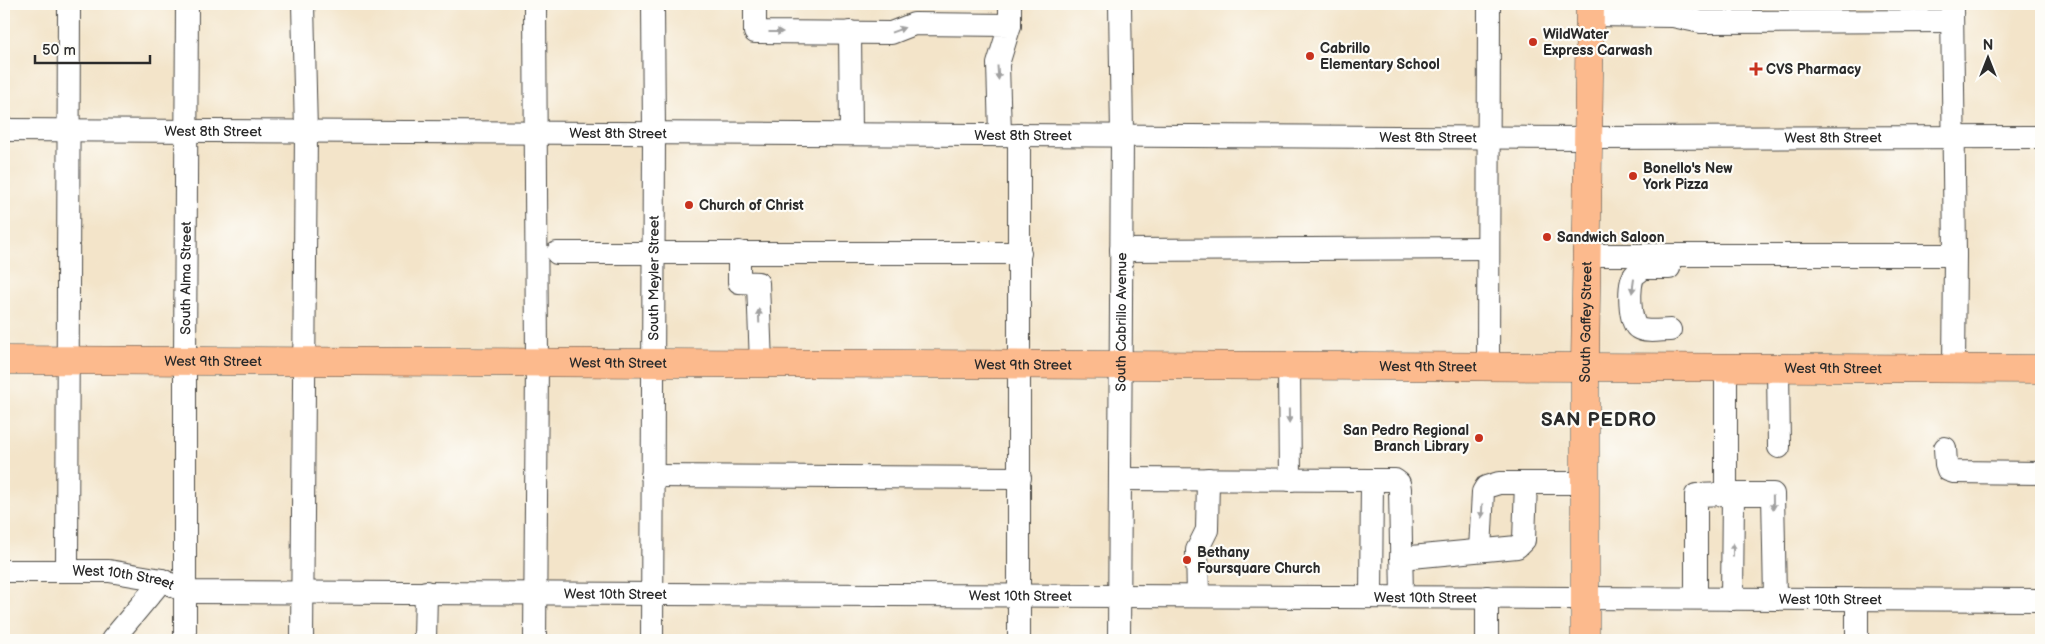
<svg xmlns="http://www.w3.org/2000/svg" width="2045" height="644" font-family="'Balsamiq Sans',sans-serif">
<rect width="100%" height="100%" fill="#fdfcf7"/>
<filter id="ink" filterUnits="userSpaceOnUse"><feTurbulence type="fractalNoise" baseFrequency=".02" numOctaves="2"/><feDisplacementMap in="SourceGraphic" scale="10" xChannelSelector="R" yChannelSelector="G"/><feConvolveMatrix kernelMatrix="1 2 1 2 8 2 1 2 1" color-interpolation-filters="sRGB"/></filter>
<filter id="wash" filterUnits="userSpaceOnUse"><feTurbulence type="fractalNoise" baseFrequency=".0096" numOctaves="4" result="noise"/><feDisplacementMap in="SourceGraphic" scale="20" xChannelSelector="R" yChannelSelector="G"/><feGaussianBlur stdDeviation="1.12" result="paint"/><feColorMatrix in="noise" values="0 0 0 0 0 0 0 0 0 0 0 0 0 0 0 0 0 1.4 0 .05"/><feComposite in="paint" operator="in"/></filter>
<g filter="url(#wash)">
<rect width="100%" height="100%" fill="#f3e4c9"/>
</g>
<g filter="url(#ink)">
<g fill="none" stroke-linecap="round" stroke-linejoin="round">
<!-- minor casing -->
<g stroke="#494743" stroke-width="24">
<g id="minor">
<path d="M755 4V32L891 33 914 24 1010 25 998 64 1000 135"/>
<path d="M1952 4 1955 255 1954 368"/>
<path d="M1590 15 1673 16 1701 22 1952 21"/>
<path d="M1010 25V4"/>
<path d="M850 32 851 134"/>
<path id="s1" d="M4 130 1590 138 2041 137"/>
<path d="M1019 135V640"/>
<path d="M1121 250 1488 248"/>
<path d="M739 252V282L758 283 761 364"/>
<path d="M557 253H1020"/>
<path d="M1587 255H1955"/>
<path d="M1669 268H1643C1641 271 1636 273 1634 276 1628 284 1629 323 1638 328 1646 333 1661 330 1670 330"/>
<path d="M1289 367 1290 480"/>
<path d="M1488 368 1489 4"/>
<path d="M1726 368V494H1773L1775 599"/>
<path d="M1778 368 1779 447"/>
<path d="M1945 448 1946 464 1948 470 1954 472 2041 473"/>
<path d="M652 476 1020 478"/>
<path d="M1120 479 1372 480 1371 597"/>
<path d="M1372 480H1395L1399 483 1400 489 1402 597"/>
<path d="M1480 550 1483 492 1486 487 1499 483H1585"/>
<path d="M1401 558 1517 547 1524 540 1526 483"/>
<path id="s2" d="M4 571H109L162 580 186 592 2041 600"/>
<path d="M67 571 69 4"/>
<path d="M1198 596 1197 550 1207 530 1208 479"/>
<path d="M1696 598V495L1726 494"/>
<path d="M1732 599 1733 494"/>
<path d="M112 640 162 580"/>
<path id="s3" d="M185 640V361L187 4"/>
<path d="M302 640 306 132 303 4"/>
<path d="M425 640 426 592"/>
<path d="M535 640 537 363 535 4"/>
<path id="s4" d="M652 640 654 134 653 4"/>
<path id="s5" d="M1119 640 1122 135 1120 4"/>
<path d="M1487 640V597"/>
<path d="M1857 640V599"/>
</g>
</g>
<!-- major casing -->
<g stroke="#494743" stroke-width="29">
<g id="major">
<path id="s6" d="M4 360 2041 369"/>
<path id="s7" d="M1585 640V368L1590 4"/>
</g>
</g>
<!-- minor -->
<use href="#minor" stroke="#fff" stroke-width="22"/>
<!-- major -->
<use href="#major" stroke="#fcba8d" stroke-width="28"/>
</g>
<!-- one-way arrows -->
<defs><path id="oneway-solid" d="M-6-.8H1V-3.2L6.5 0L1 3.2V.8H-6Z" transform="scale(1.25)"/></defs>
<g fill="#a0a0a0">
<use href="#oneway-solid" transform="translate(898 30) rotate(-20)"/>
<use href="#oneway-solid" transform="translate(776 32)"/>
<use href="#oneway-solid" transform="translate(998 73) rotate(86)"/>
<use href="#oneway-solid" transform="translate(1633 286) rotate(98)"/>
<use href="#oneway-solid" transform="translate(759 316) rotate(-92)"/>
<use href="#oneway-solid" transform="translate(1289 416) rotate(89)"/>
<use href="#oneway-solid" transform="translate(1773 503) rotate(89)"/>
<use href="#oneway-solid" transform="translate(1482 511) rotate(93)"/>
<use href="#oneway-solid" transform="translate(1733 550) rotate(-90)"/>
</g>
</g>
<!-- markers -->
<g fill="#c8321e" stroke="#fdfcf7" stroke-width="2">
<circle cx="1533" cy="42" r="5"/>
<circle cx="1310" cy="56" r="5"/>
<path d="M1753.5 61.5h5v5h5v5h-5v5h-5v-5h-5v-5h5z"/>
<circle cx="1633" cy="176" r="5"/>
<circle cx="689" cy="205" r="5"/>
<circle cx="1547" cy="237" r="5"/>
<circle cx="1479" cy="438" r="5"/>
<circle cx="1187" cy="560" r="5"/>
</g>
<g text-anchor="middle" stroke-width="4.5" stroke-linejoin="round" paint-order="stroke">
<!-- poi labels -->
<g font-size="14" font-weight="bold" fill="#2b2b2b" stroke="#fdfcf7" text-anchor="start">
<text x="1543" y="39">WildWater<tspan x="1543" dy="16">Express Carwash</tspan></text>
<text x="1320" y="53">Cabrillo<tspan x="1320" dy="16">Elementary School</tspan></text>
<text x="1766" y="74">CVS Pharmacy</text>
<text x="1643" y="173">Bonello's New<tspan x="1643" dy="16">York Pizza</tspan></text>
<text x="699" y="210">Church of Christ</text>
<text x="1557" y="242">Sandwich Saloon</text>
<text x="1469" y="435" text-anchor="end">San Pedro Regional<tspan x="1469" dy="16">Branch Library</tspan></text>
<text x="1197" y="557">Bethany<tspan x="1197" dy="16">Foursquare Church</tspan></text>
</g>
<!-- street labels -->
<g font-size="14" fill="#2b2b2b" stroke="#fdfcf7">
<text dy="5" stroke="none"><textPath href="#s1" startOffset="209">West 8th Street</textPath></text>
<text dy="5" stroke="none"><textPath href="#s1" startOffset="614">West 8th Street</textPath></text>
<text dy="5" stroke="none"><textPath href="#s1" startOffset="1019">West 8th Street</textPath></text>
<text dy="5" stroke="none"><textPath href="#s1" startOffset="1424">West 8th Street</textPath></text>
<text dy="5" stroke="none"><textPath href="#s1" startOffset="1829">West 8th Street</textPath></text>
<text dy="5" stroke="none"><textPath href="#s3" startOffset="362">South Alma Street</textPath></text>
<text dy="5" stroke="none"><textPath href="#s4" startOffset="362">South Meyler Street</textPath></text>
<text dy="5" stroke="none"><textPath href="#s5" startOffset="318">South Cabrillo Avenue</textPath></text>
<text dy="5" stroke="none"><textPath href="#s7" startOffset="318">South Gaffey Street</textPath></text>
<text dy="5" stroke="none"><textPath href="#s6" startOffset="209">West 9th Street</textPath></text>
<text dy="5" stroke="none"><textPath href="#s6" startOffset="614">West 9th Street</textPath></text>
<text dy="5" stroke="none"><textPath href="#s6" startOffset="1019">West 9th Street</textPath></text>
<text dy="5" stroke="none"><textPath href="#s6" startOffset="1424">West 9th Street</textPath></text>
<text dy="5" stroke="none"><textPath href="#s6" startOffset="1829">West 9th Street</textPath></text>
<text dy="5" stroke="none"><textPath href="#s2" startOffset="120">West 10th Street</textPath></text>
<text dy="5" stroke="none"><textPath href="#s2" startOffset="615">West 10th Street</textPath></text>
<text dy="5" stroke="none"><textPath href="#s2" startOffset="1020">West 10th Street</textPath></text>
<text dy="5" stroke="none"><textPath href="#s2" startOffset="1425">West 10th Street</textPath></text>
<text dy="5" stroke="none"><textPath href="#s2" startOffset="1830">West 10th Street</textPath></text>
</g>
<!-- district labels -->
<g font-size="19" font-weight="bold" letter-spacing="1" fill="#2b2b2b" stroke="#fdfcf7">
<text x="1599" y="426">SAN PEDRO</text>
</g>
</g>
<!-- margin -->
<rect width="2045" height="644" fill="none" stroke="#fdfcf7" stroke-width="20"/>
<!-- north arrow -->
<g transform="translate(1988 58)" stroke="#fdfcf7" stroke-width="4" paint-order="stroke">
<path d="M0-4L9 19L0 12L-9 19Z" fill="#2b2b2b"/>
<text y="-8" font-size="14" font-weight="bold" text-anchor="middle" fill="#2b2b2b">N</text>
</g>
<!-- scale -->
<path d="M35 55v8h115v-8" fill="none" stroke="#2b2b2b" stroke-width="2.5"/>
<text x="42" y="55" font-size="15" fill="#2b2b2b" stroke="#fdfcf7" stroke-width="4" paint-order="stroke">50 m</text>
</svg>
